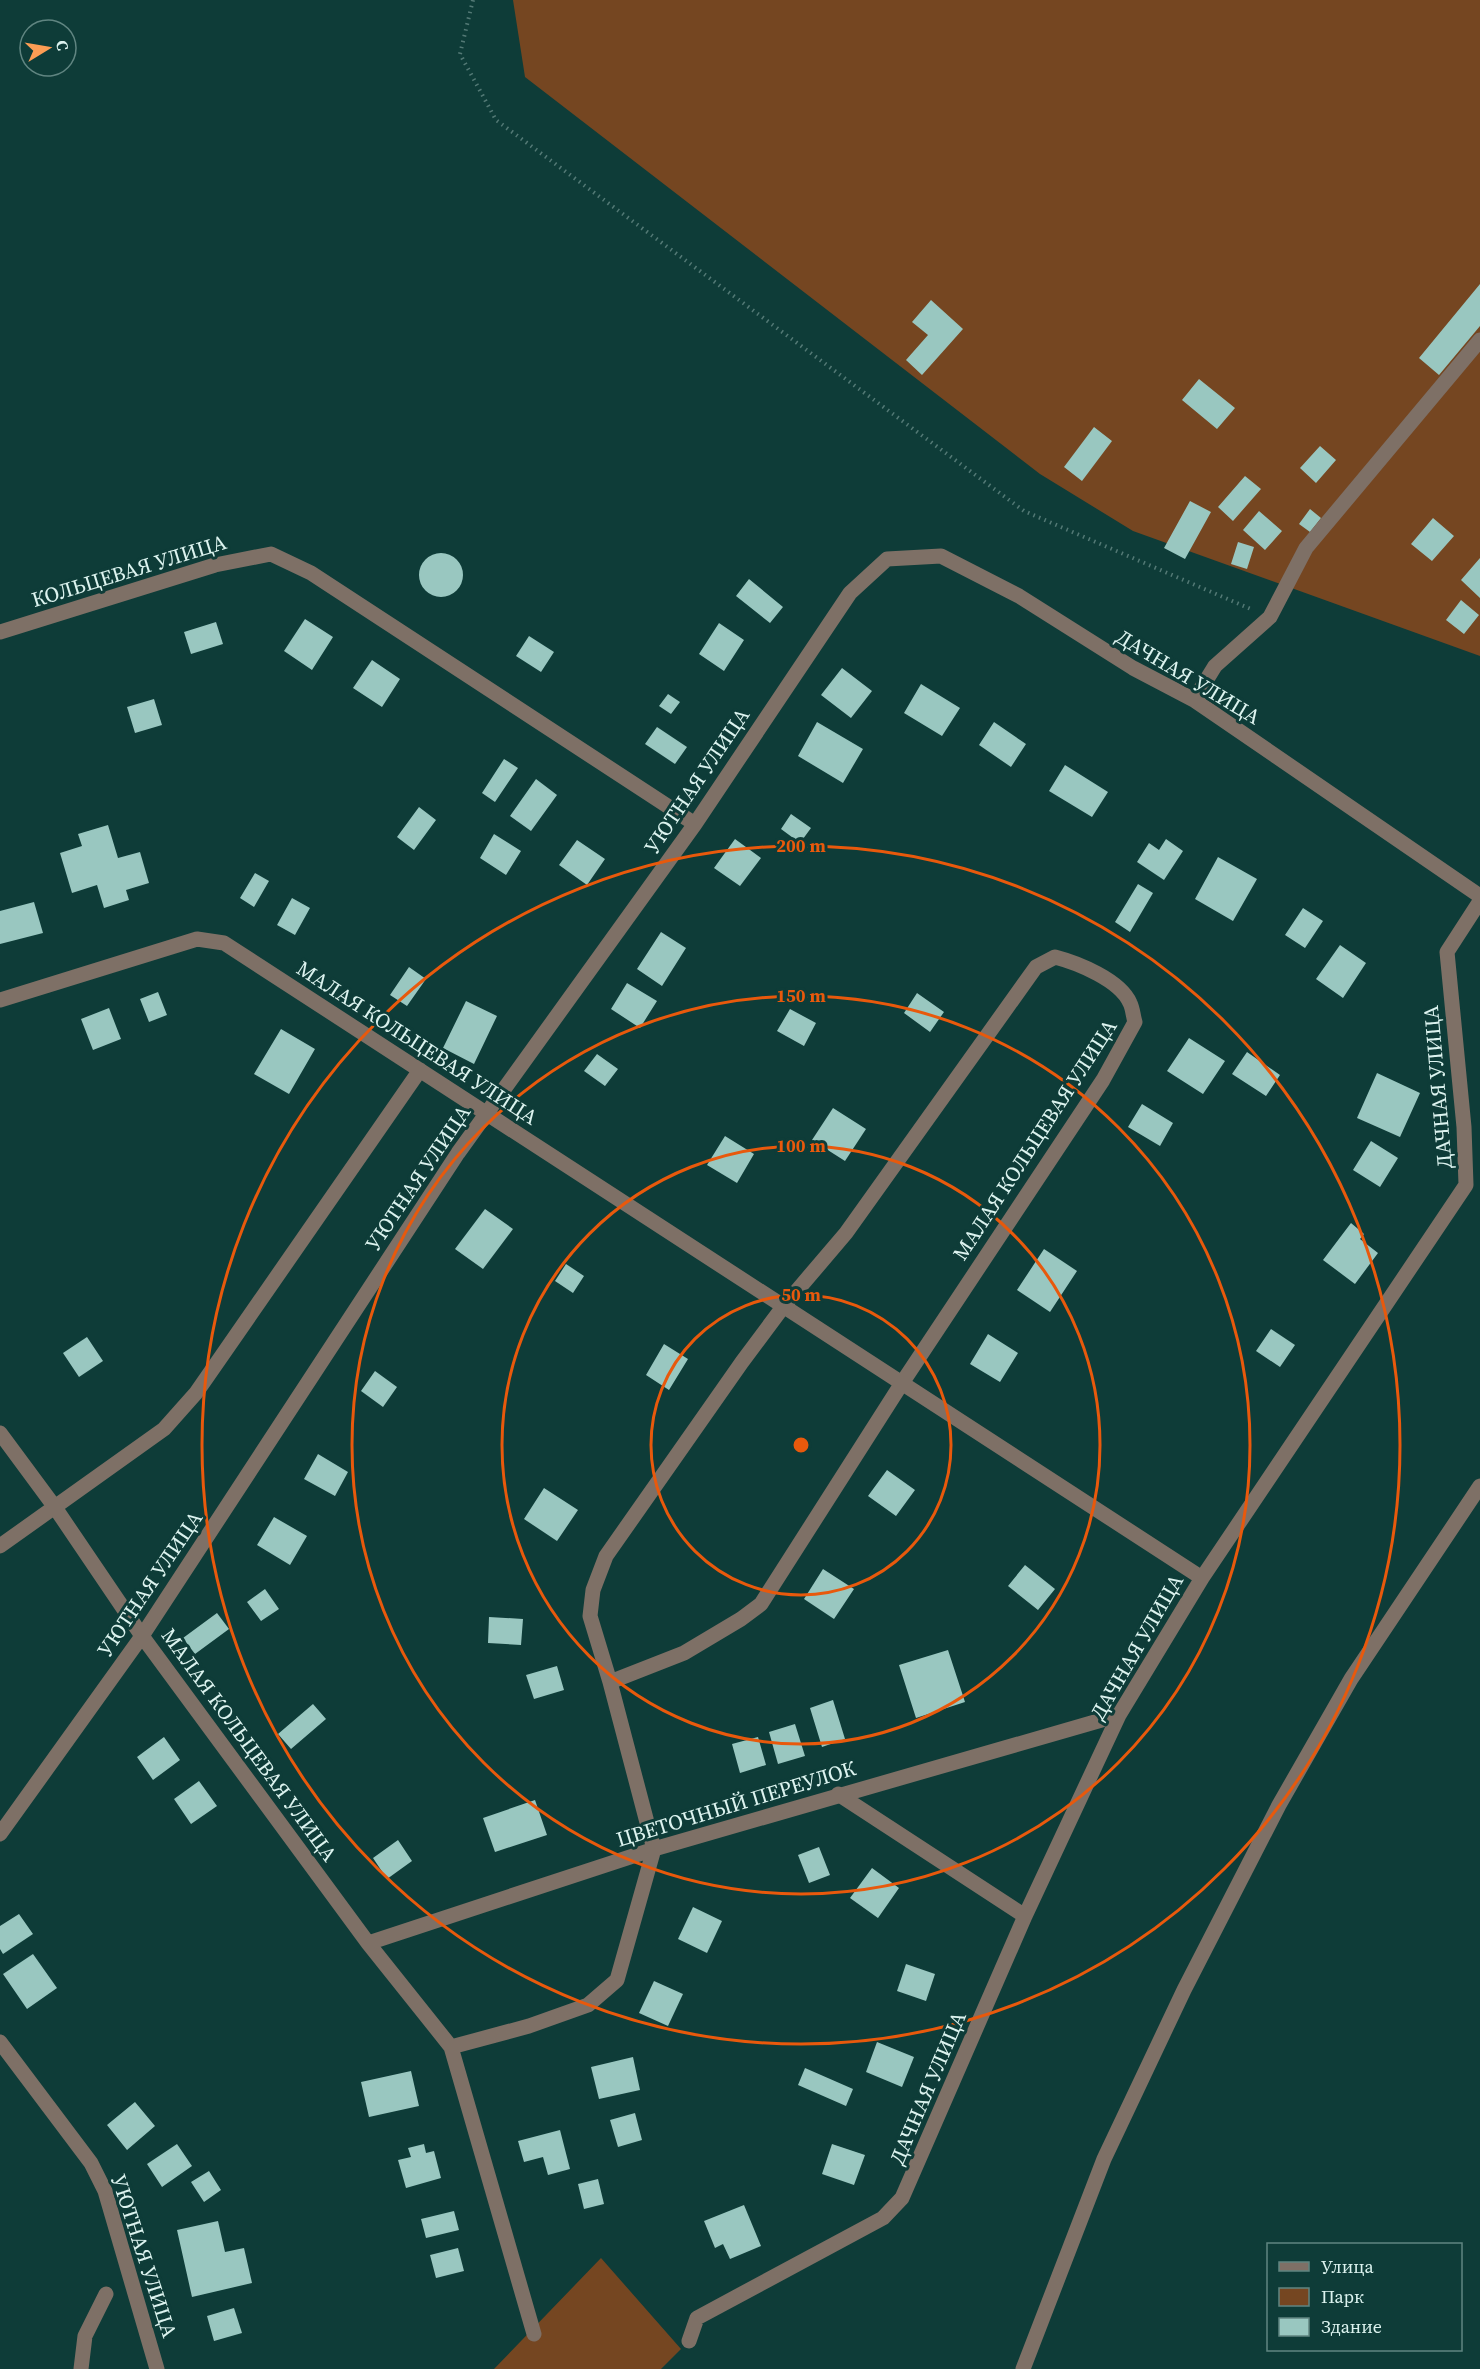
<svg xmlns="http://www.w3.org/2000/svg" width="1480" height="2369" font-family="'Source Serif 4',serif">
<rect width="100%" height="100%" fill="#0e3c38"/>
<!-- green -->
<path fill="#754621" d="M513 0H1480V656L1133 531 1040 474 525 77Z
M601 2258 681 2349 661 2369H494Z"/>
<!-- building -->
<path fill="#99c7c0" d="M1480 284V326L1439 375 1419 358Z
M931 300 963 329 922 375 906 360 928 335 912 322Z
M1199 379 1235 408 1217 429 1182 400Z
M1094 427 1112 441 1082 481 1064 467Z
M1320 446 1336 460 1316 483 1300 468Z
M1245 476 1261 489 1233 521 1218 507Z
M1190 501 1211 512 1185 559 1164 548Z
M1310 509 1321 518 1310 532 1299 524Z
M1259 511 1282 531 1265 550 1243 530Z
M1433 518 1454 536 1432 561 1411 544Z
M1238 542 1254 547 1247 569 1231 564Z
M419 575a22 22 0 1 1 44 0a22 22 0 1 1-44 0Z
M1480 558V598L1461 580Z
M749 579 783 607 770 623 736 596Z
M1461 600 1479 615 1464 634 1446 620Z
M305 619 333 637 312 670 284 651Z
M216 622 223 644 191 654 184 632Z
M719 623 744 640 724 671 699 654Z
M529 636 554 652 541 672 516 656Z
M372 660 400 679 382 707 353 688Z
M842 668 872 691 851 718 821 695Z
M921 684 960 708 942 736 904 713Z
M668 694 680 702 671 714 659 706Z
M154 699 162 725 135 733 127 707Z
M817 722 863 749 843 783 798 756Z
M994 722 1026 744 1011 767 979 745Z
M657 727 687 747 675 764 645 744Z
M504 759 518 768 495 802 482 793Z
M1065 765 1108 792 1092 817 1049 791Z
M536 779 557 795 531 831 510 816Z
M419 807 436 820 414 850 397 837Z
M791 814 811 828 800 843 781 829Z
M108 825 118 858 140 852 149 883 126 890 129 900 104 908 97 885 72 893 60 853 82 846 78 834Z
M494 834 521 851 506 875 480 858Z
M735 839 761 858 740 886 714 868Z
M1166 839 1183 851 1164 880 1137 862 1149 843 1159 850Z
M577 840 605 859 587 885 559 865Z
M1218 857 1257 879 1233 921 1195 899Z
M255 873 269 881 254 907 240 898Z
M1138 884 1153 893 1130 932 1115 922Z
M292 898 310 908 295 935 277 925Z
M34 902 43 933 0 944V911Z
M1303 908 1323 921 1305 948 1285 935Z
M661 932 686 948 662 986 637 969Z
M1340 945 1366 963 1343 998 1316 979Z
M409 967 426 979 407 1006 390 995Z
M627 983 657 1001 640 1028 611 1009Z
M158 992 167 1015 149 1022 140 999Z
M917 993 944 1012 930 1032 904 1013Z
M466 1001 497 1016 474 1064 443 1048Z
M109 1008 121 1039 93 1050 81 1019Z
M790 1009 816 1023 804 1046 777 1031Z
M281 1029 315 1049 289 1094 254 1074Z
M1189 1038 1225 1061 1203 1094 1167 1071Z
M1247 1052 1280 1075 1266 1096 1232 1074Z
M597 1054 618 1069 605 1086 584 1071Z
M1377 1073 1420 1093 1400 1137 1357 1118Z
M1142 1104 1173 1123 1160 1146 1128 1127Z
M833 1108 866 1129 845 1161 812 1140Z
M725 1136 754 1154 737 1183 707 1165Z
M1371 1141 1398 1158 1380 1187 1353 1170Z
M485 1209 513 1229 483 1269 455 1249Z
M1351 1223 1364 1234 1360 1239 1378 1253 1355 1284 1323 1260Z
M1044 1249 1077 1271 1050 1312 1017 1290Z
M566 1264 584 1276 573 1293 555 1281Z
M1271 1329 1295 1345 1280 1367 1256 1351Z
M988 1334 1018 1353 1000 1382 970 1364Z
M87 1337 103 1361 79 1377 63 1353Z
M664 1344 688 1359 669 1390 646 1375Z
M375 1371 397 1387 383 1407 361 1391Z
M318 1454 348 1472 335 1496 304 1479Z
M887 1470 915 1490 896 1516 868 1496Z
M544 1488 578 1510 557 1541 524 1519Z
M274 1517 307 1536 290 1565 257 1545Z
M1025 1565 1055 1589 1038 1610 1008 1586Z
M823 1569 854 1589 834 1619 804 1599Z
M265 1589 279 1609 261 1621 247 1602Z
M217 1613 229 1629 195 1654 183 1638Z
M489 1617 523 1619 521 1645 488 1643Z
M948 1650 965 1702 916 1718 899 1665Z
M557 1666 564 1690 534 1699 526 1675Z
M833 1700 845 1739 822 1747 810 1708Z
M313 1704 326 1719 291 1749 278 1734Z
M795 1724 805 1756 778 1764 769 1732Z
M164 1737 180 1760 153 1780 137 1757Z
M758 1737 766 1765 740 1773 732 1744Z
M199 1781 217 1806 191 1824 174 1799Z
M535 1800 547 1835 495 1852 483 1818Z
M398 1840 412 1861 387 1879 373 1858Z
M819 1847 830 1875 809 1883 798 1855Z
M872 1868 899 1888 878 1918 850 1898Z
M693 1907 722 1921 707 1953 678 1939Z
M19 1914 33 1934 3 1954 0 1949V1926Z
M33 1954 57 1988 27 2009 3 1974Z
M906 1964 935 1974 926 2001 897 1991Z
M654 1981 683 1994 668 2026 639 2013Z
M877 2042 914 2057 902 2087 866 2072Z
M633 2057 640 2090 599 2099 591 2067Z
M805 2068 853 2089 846 2106 798 2085Z
M411 2071 419 2106 369 2117 361 2082Z
M135 2102 155 2126 127 2150 107 2125Z
M635 2113 642 2140 618 2147 610 2120Z
M560 2130 570 2169 548 2175 543 2157 524 2162 518 2141Z
M177 2144 192 2166 162 2187 147 2164Z
M424 2144 426 2153 434 2151 441 2178 406 2188 398 2160 411 2157 408 2148Z
M832 2144 865 2155 854 2185 822 2174Z
M209 2171 221 2190 204 2202 191 2182Z
M598 2179 604 2204 584 2209 578 2184Z
M744 2205 761 2246 730 2259 723 2244 715 2248 704 2221Z
M454 2211 459 2230 426 2238 421 2219Z
M218 2221 225 2252 244 2248 252 2283 192 2297 177 2230Z
M458 2248 464 2271 436 2278 430 2255Z
M234 2308 242 2333 214 2341 207 2316Z"/>
<g fill="none" stroke-linecap="round" stroke-linejoin="round">
<!-- path -->
<path stroke="#537975" stroke-width="4" stroke-dasharray="1.5 4.5" stroke-linecap="butt" d="M473 0 460 54 496 120 1024 511 1253 610"/>
<!-- minor -->
<path stroke="#7e7066" stroke-width="15" d="M0 632 215 565 271 554 311 573 695 824
M1194 700 1215 666 1270 617 1306 548 1480 340
M0 1000 197 939 224 943 1202 1578
M0 1433 54 1506 142 1636 368 1943 451 2047 534 2334
M0 1546 164 1429 196 1393 420 1070
M838 1794 1025 1916
M0 1834 142 1636 458 1153 695 824 850 593 887 559 941 556 1019 596 1133 668 1194 700 1480 896
M368 1943 654 1849 1119 1715
M0 2042 91 2163 105 2191 157 2369
M451 2047 529 2026 588 2005 617 1980 654 1849 610 1682 590 1616 593 1590 606 1556 742 1362 783 1307 846 1233 1036 967 1055 957C1078 963 1120 980 1130 1003 1133 1009 1133 1016 1135 1022L1103 1080 902 1383 761 1604 741 1619 684 1653 610 1682
M689 2341 697 2318 883 2218 902 2198 1025 1916 1119 1715 1202 1578 1466 1185 1464 1127 1447 952 1480 901
M81 2369 85 2336 106 2294
M1023 2369 1104 2159 1184 1990 1279 1805 1351 1679 1480 1486"/>
</g>
<!-- distance rings -->
<g fill="none" stroke="#e8590c" stroke-width="3">
<circle cx="801" cy="1445" r="150"/>
<circle cx="801" cy="1445" r="299"/>
<circle cx="801" cy="1445" r="449"/>
<circle cx="801" cy="1445" r="599"/>
</g>
<g text-anchor="middle" stroke-width="6" stroke-linejoin="round" paint-order="stroke">
<!-- street labels -->
<g font-size="21" fill="#dcf3ef" stroke="#0e3c38">
<text transform="translate(129 571) rotate(-17)" y="7">КОЛЬЦЕВАЯ УЛИЦА</text>
<text transform="translate(1188 677) rotate(31)" y="7">ДАЧНАЯ УЛИЦА</text>
<text transform="translate(697 781) rotate(-56)" y="7">УЮТНАЯ УЛИЦА</text>
<text transform="translate(417 1043) rotate(33)" y="7">МАЛАЯ КОЛЬЦЕВАЯ УЛИЦА</text>
<text transform="translate(1438 1087) rotate(-95)" y="7">ДАЧНАЯ УЛИЦА</text>
<text transform="translate(1035 1140) rotate(-57)" y="7">МАЛАЯ КОЛЬЦЕВАЯ УЛИЦА</text>
<text transform="translate(418 1178) rotate(-56)" y="7">УЮТНАЯ УЛИЦА</text>
<text transform="translate(150 1584) rotate(-56)" y="7">УЮТНАЯ УЛИЦА</text>
<text transform="translate(1137 1647) rotate(-60)" y="7">ДАЧНАЯ УЛИЦА</text>
<text transform="translate(249 1745) rotate(54)" y="7">МАЛАЯ КОЛЬЦЕВАЯ УЛИЦА</text>
<text transform="translate(736 1804) rotate(-17)" y="7">ЦВЕТОЧНЫЙ ПЕРЕУЛОК</text>
<text transform="translate(928 2088) rotate(-67)" y="7">ДАЧНАЯ УЛИЦА</text>
<text transform="translate(144 2256) rotate(72)" y="7">УЮТНАЯ УЛИЦА</text>
</g>
</g>
<circle cx="801" cy="1445" r="9" fill="#e8590c" stroke="#0e3c38" stroke-width="3"/>
<g font-size="18" text-anchor="middle" font-weight="bold" fill="#e8590c" stroke="#0e3c38" stroke-width="6" stroke-linejoin="round" paint-order="stroke">
<text x="801" y="852">200 m</text>
<text x="801" y="1002">150 m</text>
<text x="801" y="1152">100 m</text>
<text x="801" y="1301">50 m</text>
</g>
<!-- legend -->
<rect x="1267" y="2243" width="195" height="108" fill="#0e3c38" stroke="#608581" stroke-width="1.5"/>
<rect x="1279" y="2262" width="30" height="9" fill="#7e7066" stroke="#608581" stroke-width="1.5"/>
<text x="1321" y="2273" font-size="18" fill="#dcf3ef">Улица</text>
<rect x="1279" y="2288" width="30" height="18" fill="#754621" stroke="#608581" stroke-width="1.5"/>
<text x="1321" y="2303" font-size="18" fill="#dcf3ef">Парк</text>
<rect x="1279" y="2318" width="30" height="18" fill="#99c7c0" stroke="#608581" stroke-width="1.5"/>
<text x="1321" y="2333" font-size="18" fill="#dcf3ef">Здание</text>
<!-- north arrow -->
<g transform="translate(48 48) rotate(79)"><circle r="28" fill="#0e3c38" stroke="#608581" stroke-width="1.5"/>
<path d="M0-4.5L10 22L0 15L-10 22Z" fill="#fc9d54"/>
<text y="-9" font-size="16" font-weight="bold" text-anchor="middle" fill="#dcf3ef">С</text>
</g>
</svg>
